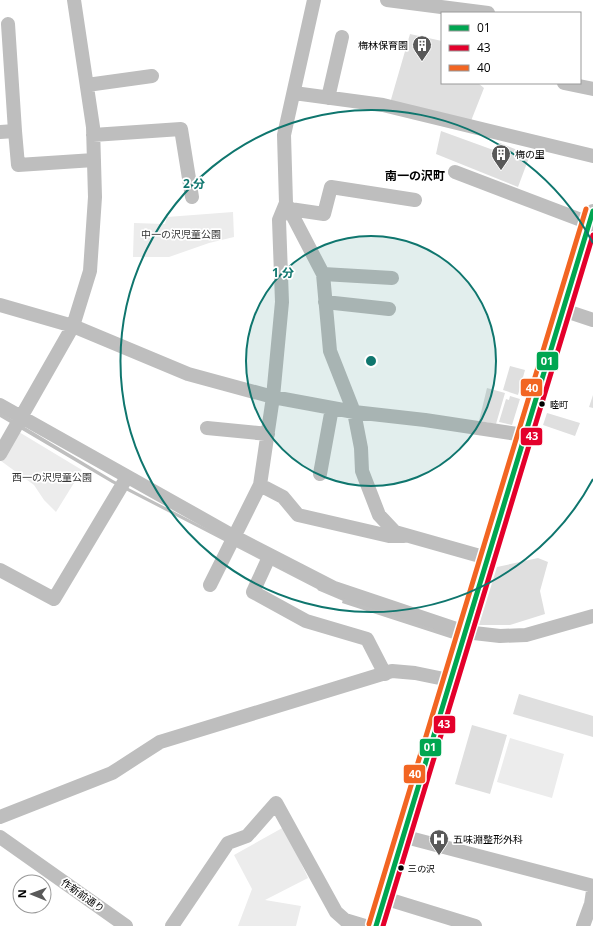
<svg xmlns="http://www.w3.org/2000/svg" width="593" height="926" font-family="'Open Sans','Noto Sans JP',sans-serif">
<rect width="100%" height="100%" fill="#fff"/>
<!-- green -->
<path fill="#ececec" d="M233 212 234 237 209 243 169 257H133L134 223 165 224 167 217Z
M19 432 82 470 56 512 44 500 34 485 1 461Z
M510 738 564 754 552 798 497 782Z
M284 827 308 878 265 900 301 906 296 926H238L252 889 234 855Z"/>
<!-- water -->
<path fill="#bfbfbf" d="M0 412 113 480 322 588 321 591 112 483 0 417Z
M344 596 453 632V639L342 603Z"/>
<g fill="none" stroke-linecap="round" stroke-linejoin="round">
<!-- stream -->
<path stroke="#bfbfbf" stroke-width="3" d="M319 589 345 600"/>
</g>
<!-- building -->
<path fill="#dfdfdf" d="M410 34 442 41V83H478L484 88 469 126 390 103Z
M441 131 496 151 500 143 530 155 518 187 436 154Z
M510 366 525 370 518 395 503 390Z
M487 388 505 393 496 424 479 421Z
M593 395V408L589 407Z
M510 396 520 399 512 425 499 422 506 399 509 400Z
M547 413 580 423 575 436 543 425Z
M538 558 548 562 540 591 545 614 510 625H479L497 567Z
M519 694 593 716V737L513 714Z
M472 725 507 735 490 794 455 784Z"/>
<g fill="none" stroke-linecap="round" stroke-linejoin="round">
<!-- minor -->
<path stroke="#bebebe" stroke-width="14" d="M387 0 488 13
M8 24 15 131
M564 83 593 89
M87 85 152 76
M294 93 383 105 593 156
M328 98 342 37
M0 132 15 131 18 165 94 160
M93 135 181 129 192 197
M455 172 589 223
M286 203 323 274 330 351 354 412 361 448 362 471 379 515 395 532 487 558
M290 209 324 214 331 187 415 200
M323 274 392 278
M325 302 389 309
M0 305 73 326 188 374 273 397 354 412 425 420 524 435
M563 310 593 320
M0 405 235 537 334 588 465 632 500 636 526 635 593 616
M207 428 268 434
M0 454 73 326 90 271 95 197 93 127 74 0
M320 474 332 408
M260 485 283 497 298 515 389 536H404
M270 555 253 592 306 621 367 639 385 674
M0 570 54 599 127 477
M210 585 260 485 273 397 282 302 279 220 286 203 284 135 314 0
M0 817 112 773 160 742 392 671 415 673 449 680
M402 836 593 886
M0 837 126 926
M384 898 475 926
M172 926 228 843 247 836 276 803 336 912 345 920 365 926
M376 926 593 211
M583 926 591 904 593 891"/>
<!-- bus-1 casing -->
<g stroke="#fff" stroke-width="8">
<path id="bus-1" d="M376 926 593 211"/>
</g>
<!-- bus-2 casing -->
<g stroke="#fff" stroke-width="8">
<path id="bus-2" d="M383 926 593 235"/>
</g>
<!-- bus-3 casing -->
<g stroke="#fff" stroke-width="8">
<path id="bus-3" d="M369 924 586 209"/>
</g>
<!-- bus-1 -->
<use href="#bus-1" stroke="#00a651" stroke-width="5"/>
<!-- bus-2 -->
<use href="#bus-2" stroke="#e4002b" stroke-width="5"/>
<!-- bus-3 -->
<use href="#bus-3" stroke="#f26522" stroke-width="5"/>
</g>
<!-- distance rings -->
<circle cx="371" cy="361" r="125" fill="#0f766e" fill-opacity=".12"/>
<g fill="none" stroke="#0f766e" stroke-width="2">
<circle cx="371" cy="361" r="125"/>
<path d="M593 479A251 251 0 1 1 593 243"/>
</g>
<!-- icons -->
<defs>
<g id="building-pin" transform="scale(1)"><path d="M0 17L-7.5 6A9.5 9.5 0 1 1 7.5 6Z" fill="#595959" stroke="#fff"/><path d="M-4-6H4V6H1V3H-1V6H-4ZM-2.5-4.3h1.7v1.8h-1.7ZM.8-4.3h1.7v1.8H.8ZM-2.5-1h1.7V.8h-1.7ZM.8-1h1.7V.8H.8Z" fill="#fff"/></g>
<g id="hospital-pin" transform="scale(1)"><path d="M0 17L-7.5 6A9.5 9.5 0 1 1 7.5 6Z" fill="#595959" stroke="#fff"/><path d="M-5-5h3v3.5h4V-5h3V5h-3V1.5h-4V5h-3Z" fill="#fff"/></g>
</defs>
<g fill-rule="evenodd">
<use href="#building-pin" x="422" y="45"/>
<use href="#building-pin" x="501" y="154"/>
<use href="#hospital-pin" x="439" y="839"/>
</g>
<!-- markers -->
<g fill="#000" stroke="#fff" stroke-width="1.5">
<circle cx="542" cy="404" r="3.5"/>
<circle cx="401" cy="868" r="3.5"/>
</g>
<g text-anchor="middle" stroke-width="3.5" stroke-linejoin="round" paint-order="stroke">
<!-- bus labels -->
<g font-size="9" fill="#000" stroke="#fff" text-anchor="start">
<text x="550" y="408">睦町</text>
<text x="408" y="872">三の沢</text>
</g>
<!-- poi labels -->
<g font-size="10" fill="#000" stroke="#fff" text-anchor="start">
<text x="408" y="49" text-anchor="end">梅林保育園</text>
<text x="515" y="158">梅の里</text>
<text x="453" y="843">五味淵整形外科</text>
</g>
<!-- park labels -->
<g font-size="10" fill="#333" stroke="#fff">
<text x="181" y="238">中一の沢児童公園</text>
<text x="52" y="481">西一の沢児童公園</text>
</g>
<!-- street labels -->
<g font-size="10" fill="#000" stroke="#fff">
<text transform="translate(83 895) rotate(35)" y="4">作新前通り</text>
</g>
<!-- quarter labels -->
<g font-size="12" font-weight="bold" fill="#000" stroke="#fff">
<text x="415" y="180">南一の沢町</text>
</g>
</g>
<circle cx="371" cy="361" r="6" fill="#0f766e" stroke="#fff" stroke-width="2"/>
<g font-size="12" text-anchor="middle" font-weight="bold" fill="#0f766e" stroke="#fff" stroke-width="3.5" stroke-linejoin="round" paint-order="stroke">
<text x="194" y="188">2 分</text>
<text x="283" y="277">1 分</text>
</g>
<g stroke="#fff" stroke-width="1.5">
<rect x="536" y="351" width="23" height="20" rx="4" fill="#00a651"/>
<rect x="520" y="378" width="23" height="19" rx="4" fill="#f26522"/>
<rect x="520" y="427" width="23" height="19" rx="4" fill="#e4002b"/>
<rect x="433" y="715" width="23" height="19" rx="4" fill="#e4002b"/>
<rect x="419" y="738" width="23" height="19" rx="4" fill="#00a651"/>
<rect x="403" y="764" width="23" height="20" rx="4" fill="#f26522"/>
</g>
<g font-size="11" text-anchor="middle" font-weight="bold" fill="#fff">
<text x="547" y="365">01</text>
<text x="532" y="392">40</text>
<text x="532" y="440">43</text>
<text x="444" y="728">43</text>
<text x="430" y="751">01</text>
<text x="415" y="778">40</text>
</g>
<!-- legend -->
<rect x="441" y="12" width="140" height="72" fill="#ffffff" stroke="#999999"/>
<rect x="449" y="25" width="20" height="6" fill="#00a651" stroke="#999999"/>
<text x="477" y="32" font-size="12" fill="#000000">01</text>
<rect x="449" y="45" width="20" height="6" fill="#e4002b" stroke="#999999"/>
<text x="477" y="52" font-size="12" fill="#000000">43</text>
<rect x="449" y="65" width="20" height="6" fill="#f26522" stroke="#999999"/>
<text x="477" y="72" font-size="12" fill="#000000">40</text>
<!-- north arrow -->
<g transform="translate(32 894) rotate(271)"><circle r="19" fill="#ffffff" stroke="#999999"/>
<path d="M0-3L7 15L0 10L-7 15Z" fill="#595959"/>
<text y="-6" font-size="11" font-weight="bold" text-anchor="middle" fill="#000000">N</text>
</g>
</svg>
